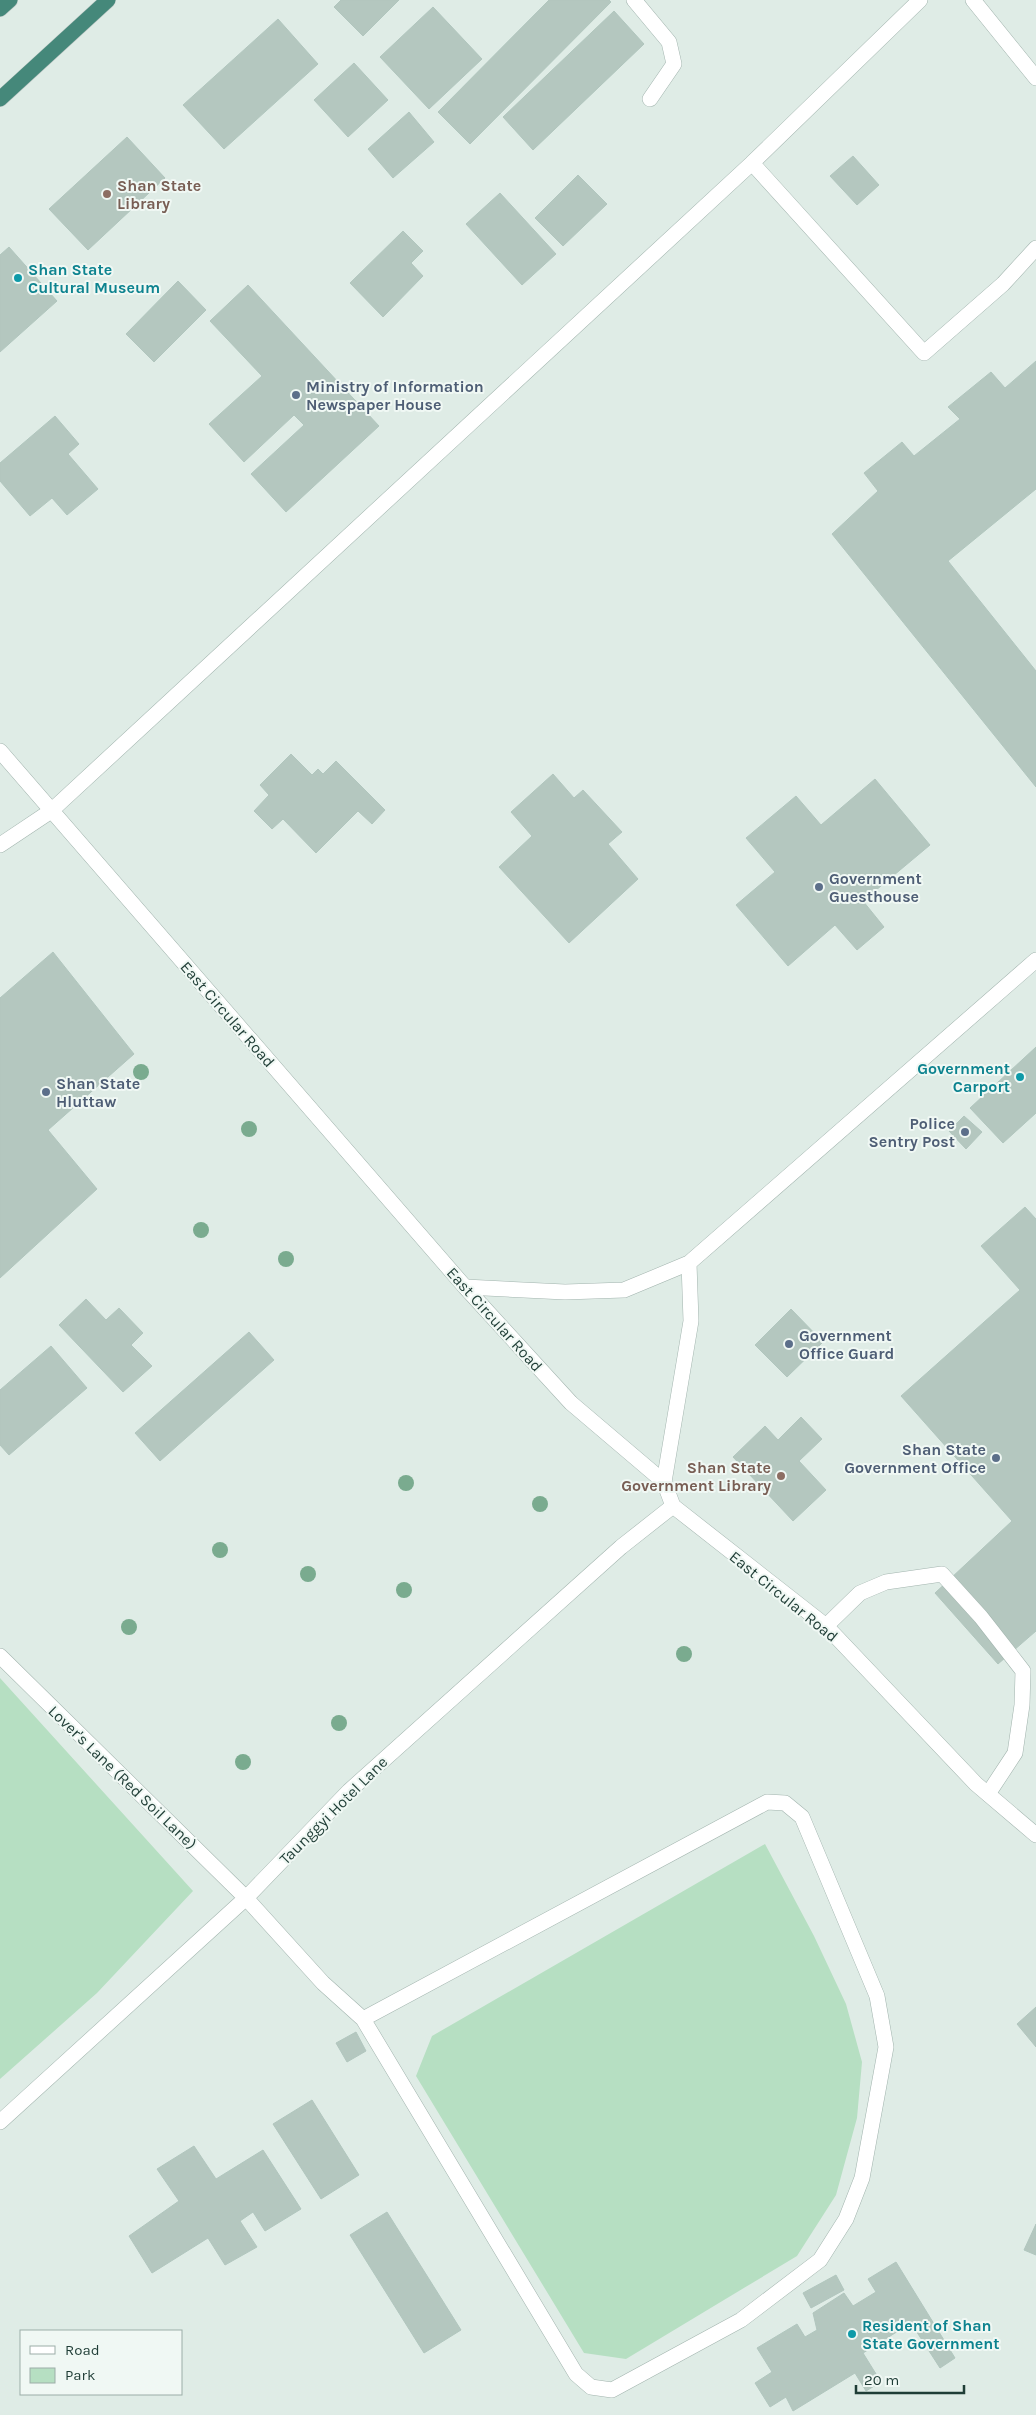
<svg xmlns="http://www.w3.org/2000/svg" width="1036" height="2415" font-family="Karla,sans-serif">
<rect width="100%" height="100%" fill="#dfece6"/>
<!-- green -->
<path fill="#b6dfc2" d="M0 1678 193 1891 97 1993 0 2079Z
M765 1844 814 1936 846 2004 862 2062 857 2118 836 2195 797 2256 626 2359 584 2353 416 2076 432 2036Z"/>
<!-- building -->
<path fill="#b4c7bf" stroke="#b1c6be" d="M341 0H399L363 36 334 7Z
M549 0H609L611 2 470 144 438 112Z
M433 7 482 59 429 109 380 57Z
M614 11 644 44 533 150 503 117Z
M278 19 318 64 224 149 183 105Z
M354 63 388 100 348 137 314 100Z
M409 112 434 142 393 178 368 149Z
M127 137 165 178 88 250 49 209Z
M853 156 879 185 857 205 830 176Z
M578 175 607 204 563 246 535 218Z
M500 193 556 254 522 285 466 224Z
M403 231 423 251 411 263 423 276 383 317 350 283Z
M9 247 57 301 0 352V255Z
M178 281 206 310 154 362 126 334Z
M248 285 379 426 286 512 251 474 304 425 294 415 244 462 209 424 262 376 210 321Z
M1036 361V489L948 561 1036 671V787L832 534 878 491 864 473 902 442 914 456 960 419 948 407 991 372 1005 388Z
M55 416 79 444 68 454 98 489 67 515 52 498 30 516 0 481V463Z
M291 754 312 775 318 769 323 774 336 761 385 810 372 824 358 811 316 853 283 819 272 829 254 811 269 795 260 785Z
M553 774 574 798 583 790 622 832 608 844 638 879 569 943 499 867 532 836 511 812Z
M875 779 930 845 863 901 884 927 857 950 835 925 788 966 736 905 775 872 746 838 796 796 821 825Z
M53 952 134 1054 48 1130 97 1189 0 1278V998Z
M1036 1047V1113L1003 1143 970 1108Z
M964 1116 982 1132 966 1149 949 1131Z
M1025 1207 1036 1219V1631L998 1664 935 1593 1012 1521 901 1396 1020 1290 981 1246Z
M86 1299 106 1320 119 1308 143 1333 131 1345 152 1366 123 1392 59 1325Z
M791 1309 823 1342 787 1377 755 1345Z
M249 1332 274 1360 160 1461 135 1433Z
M51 1346 87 1388 9 1455 0 1445V1390Z
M801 1417 822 1439 799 1461 826 1490 793 1521 733 1457 765 1426 778 1440Z
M1036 2007V2047L1017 2024Z
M356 2032 366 2051 347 2062 336 2043Z
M312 2100 359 2175 321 2199 273 2124Z
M194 2146 216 2179 263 2150 301 2209 265 2231 253 2212 240 2221 257 2247 225 2265 208 2238 152 2273 129 2236 179 2201 157 2169Z
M387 2212 461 2330 424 2353 350 2235Z
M1036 2224V2255L1024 2250Z
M896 2262 955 2358 940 2368 911 2323 863 2353 881 2382 866 2391 855 2373 793 2411 786 2397 770 2407 755 2383 772 2372 757 2348 797 2324 805 2337 817 2330 813 2313 844 2293 853 2306 876 2292 868 2279Z
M836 2275 844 2290 811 2308 803 2293Z"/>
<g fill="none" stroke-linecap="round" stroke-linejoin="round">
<!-- service casing -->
<g stroke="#a2b4ae" stroke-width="16">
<path id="service" d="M0 845 51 811
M246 1898 323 1983 363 2019 576 2374 591 2387 612 2390 741 2320 820 2260 846 2219 862 2178 886 2047 877 1996 802 1817 785 1803 767 1802 363 2019"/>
</g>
<!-- minor casing -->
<g stroke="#a2b4ae" stroke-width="16">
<path id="minor" d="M634 0 669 42 674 64 650 99
M973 0 1036 78
M752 163 924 353 1003 284 1036 248
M51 811 752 163 920 0
M465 1287 565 1292 624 1290 689 1263
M664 1482 691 1321 689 1263 1036 960
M826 1626 860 1593 886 1582 942 1574 981 1617 1023 1671 1022 1705 1015 1753 988 1794"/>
</g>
<!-- tertiary casing -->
<g stroke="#a2b4ae" stroke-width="16">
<path id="tertiary" d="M0 751 465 1287 571 1403 664 1482 673 1506 826 1626 976 1784 1036 1835
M0 1656 246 1898
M0 2122 246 1898 349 1791 621 1547 673 1506"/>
</g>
<!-- trunk casing -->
<g stroke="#c0c9c7" stroke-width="16">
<path id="trunk" d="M0 9 10 0
M0 99 108 0"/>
</g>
<!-- service -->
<use href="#service" stroke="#fff" stroke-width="15"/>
<!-- minor -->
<use href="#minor" stroke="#fff" stroke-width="15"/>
<!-- tertiary -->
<use href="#tertiary" stroke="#fff" stroke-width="15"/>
<!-- trunk -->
<use href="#trunk" stroke="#45887a" stroke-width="15"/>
</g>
<!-- trees -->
<g fill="#7aab8f">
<circle cx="141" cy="1072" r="8"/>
<circle cx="249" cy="1129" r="8"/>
<circle cx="201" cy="1230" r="8"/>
<circle cx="286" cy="1259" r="8"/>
<circle cx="406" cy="1483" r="8"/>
<circle cx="540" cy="1504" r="8"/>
<circle cx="220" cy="1550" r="8"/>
<circle cx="308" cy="1574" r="8"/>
<circle cx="404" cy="1590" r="8"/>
<circle cx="129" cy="1627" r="8"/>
<circle cx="684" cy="1654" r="8"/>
<circle cx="339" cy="1723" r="8"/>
<circle cx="243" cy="1762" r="8"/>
</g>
<!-- markers -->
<g fill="#8d6e63" stroke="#f0f8f4" stroke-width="2">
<circle cx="107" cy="194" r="5"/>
<circle cx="781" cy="1476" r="5"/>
</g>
<g fill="#0f9aa8" stroke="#f0f8f4" stroke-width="2">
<circle cx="18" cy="278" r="5"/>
<circle cx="1020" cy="1077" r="5"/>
<circle cx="852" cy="2334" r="5"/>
</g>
<g fill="#5c6f8a" stroke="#f0f8f4" stroke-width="2">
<circle cx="296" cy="395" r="5"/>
<circle cx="819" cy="887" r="5"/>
<circle cx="46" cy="1092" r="5"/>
<circle cx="965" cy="1132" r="5"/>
<circle cx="789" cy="1344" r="5"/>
<circle cx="996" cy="1458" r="5"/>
</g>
<g text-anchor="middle" stroke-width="4" stroke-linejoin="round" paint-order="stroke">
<!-- education labels -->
<g font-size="16" font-weight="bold" fill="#785e54" stroke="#f0f8f4" text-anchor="start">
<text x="117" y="191">Shan State<tspan x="117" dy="18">Library</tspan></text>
<text x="771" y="1473" text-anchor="end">Shan State<tspan x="771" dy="18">Government Library</tspan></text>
</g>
<!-- culture labels -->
<g font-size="16" font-weight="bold" fill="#0d838f" stroke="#f0f8f4" text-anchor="start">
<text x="28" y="275">Shan State<tspan x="28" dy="18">Cultural Museum</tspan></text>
<text x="1010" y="1074" text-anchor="end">Government<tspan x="1010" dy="18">Carport</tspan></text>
<text x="862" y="2331">Resident of Shan<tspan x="862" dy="18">State Government</tspan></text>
</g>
<!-- service labels -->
<g font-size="16" font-weight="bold" fill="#4e5e75" stroke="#f0f8f4" text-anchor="start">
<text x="306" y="392">Ministry of Information<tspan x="306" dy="18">Newspaper House</tspan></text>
<text x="829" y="884">Government<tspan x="829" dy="18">Guesthouse</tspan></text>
<text x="56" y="1089">Shan State<tspan x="56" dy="18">Hluttaw</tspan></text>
<text x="955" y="1129" text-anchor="end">Police<tspan x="955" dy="18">Sentry Post</tspan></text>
<text x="799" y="1341">Government<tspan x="799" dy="18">Office Guard</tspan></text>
<text x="986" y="1455" text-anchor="end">Shan State<tspan x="986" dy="18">Government Office</tspan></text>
</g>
<!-- street labels -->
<g font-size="16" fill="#1f3d36" stroke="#f0f8f4">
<text transform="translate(228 1014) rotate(49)" y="6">East Circular Road</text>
<text transform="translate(495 1319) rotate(48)" y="6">East Circular Road</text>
<text transform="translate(784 1596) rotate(39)" y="6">East Circular Road</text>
<text transform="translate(123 1777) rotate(44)" y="6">Lover's Lane (Red Soil Lane)</text>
<text transform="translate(333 1810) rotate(-45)" y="6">Taunggyi Hotel Lane</text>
</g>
</g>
<!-- legend -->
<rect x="20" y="2330" width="162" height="65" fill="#f0f8f4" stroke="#9cada8"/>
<rect x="30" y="2346" width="25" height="8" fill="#ffffff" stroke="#9cada8"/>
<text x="65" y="2355" font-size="15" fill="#1f3d36">Road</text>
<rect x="30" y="2368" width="25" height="15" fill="#b6dfc2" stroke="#9cada8"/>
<text x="65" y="2380" font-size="15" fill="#1f3d36">Park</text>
<!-- scale -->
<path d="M856 2385v8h108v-8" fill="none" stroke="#1f3d36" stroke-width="2.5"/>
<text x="864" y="2385" font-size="15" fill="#1f3d36" stroke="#f0f8f4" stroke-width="4" paint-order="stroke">20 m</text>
</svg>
